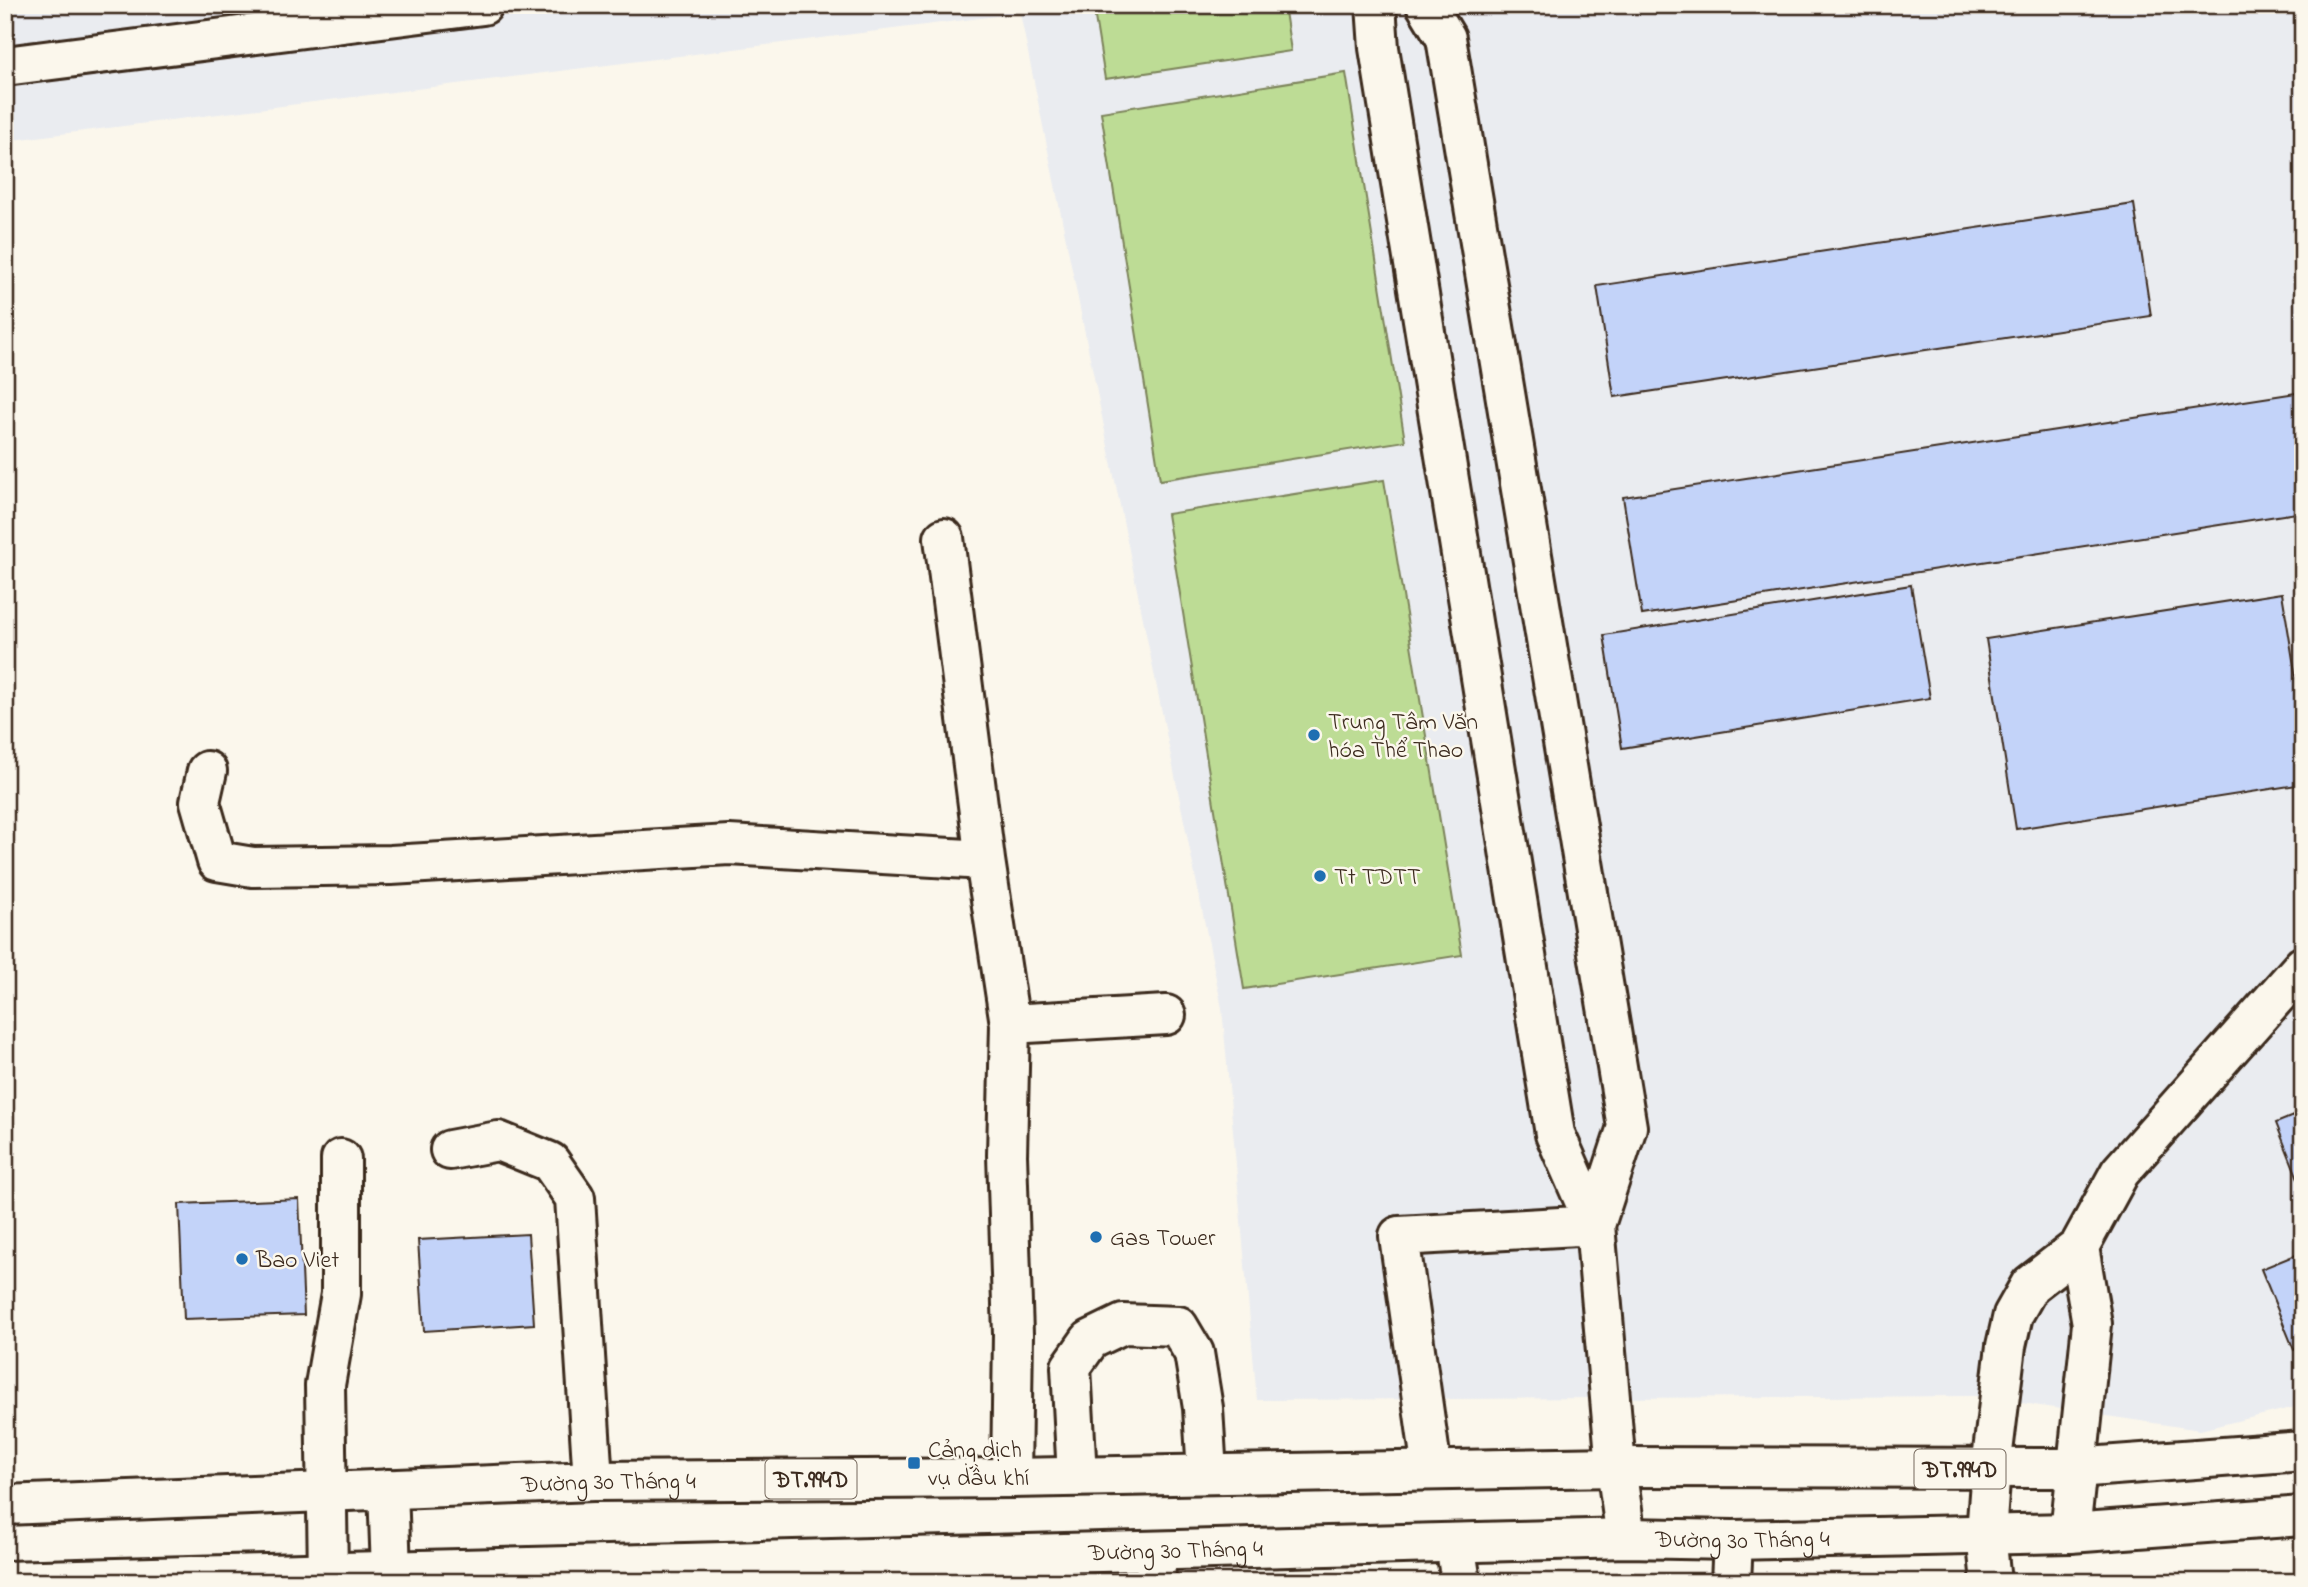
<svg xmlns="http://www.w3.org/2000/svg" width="2308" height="1587" font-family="'Indie Flower',sans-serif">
<rect width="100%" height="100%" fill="#fbf7ec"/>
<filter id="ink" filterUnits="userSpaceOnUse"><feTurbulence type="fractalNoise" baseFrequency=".0143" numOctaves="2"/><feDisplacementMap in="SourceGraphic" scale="14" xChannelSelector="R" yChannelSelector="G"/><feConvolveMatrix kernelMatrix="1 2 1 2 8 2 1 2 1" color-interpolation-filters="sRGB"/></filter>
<g filter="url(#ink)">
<!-- built -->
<path fill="#eaecf0" d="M5 5H2303V1405L2200 1430 1975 1396 1257 1400 1222 1008 1020 13 5 141Z"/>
<!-- green -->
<path fill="#bddc95" stroke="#7c835a" stroke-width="2" d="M1093 5H1284L1291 51 1105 79Z
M1346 73 1405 441 1160 480 1101 112Z
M1384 480 1462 955 1244 989 1167 514Z"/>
<!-- building -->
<path fill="#c3d3f9" stroke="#3b2a1e" stroke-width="2" d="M2134 204 2151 316 1614 397 1597 286Z
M2303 392V512L1642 615 1623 497Z
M1911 585 1930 698 1622 748 1604 635Z
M2282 593 2303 720V784L2016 829 1986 639Z
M2303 1112V1191L2276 1123Z
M299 1199 304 1315 184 1319 179 1204Z
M528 1234 534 1324 424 1331 418 1240Z
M2303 1252V1346L2294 1350 2261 1269Z"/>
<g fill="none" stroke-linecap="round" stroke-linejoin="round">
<!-- minor casing -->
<g stroke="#3b2a1e" stroke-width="44">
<path id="minor" d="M1376 5 1379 48 1555 1134 1595 1225 1616 1467
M1426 5 1446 38 1627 1127 1595 1225
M5 66 483 5
M944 538 985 860
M207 771 200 802 217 861 253 867 391 865 729 845 985 860 1010 1024 1007 1155 1013 1334 1011 1478
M1010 1024 1166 1015
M450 1150 498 1141 550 1162 575 1198 593 1481
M1432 1470 1399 1236 1595 1225
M1077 1476 1071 1367 1090 1340 1123 1324 1178 1326 1194 1353 1203 1408 1207 1474
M388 1489 391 1571 397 1582
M2070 1533 2092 1324 2079 1247
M1455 1543 1461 1582
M1155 1551 1156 1582
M328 1573 325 1385 341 1294V1159
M1731 1582 1733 1540
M1991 1582 1986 1534 1991 1468 2006 1346 2013 1315 2030 1285 2079 1247 2120 1172 2303 966"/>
</g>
<!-- major casing -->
<g stroke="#3b2a1e" stroke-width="44">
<g id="major">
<path d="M1616 1467 1626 1538"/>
<path id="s1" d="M5 1505 593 1481 1011 1478 1616 1467 2075 1468 2303 1451"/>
<path id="s2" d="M5 1581 1626 1538 1733 1540 2070 1533 2303 1516"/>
</g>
</g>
<!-- minor -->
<use href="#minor" stroke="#fbf7ec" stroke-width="38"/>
<!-- major -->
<use href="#major" stroke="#fbf7ec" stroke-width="38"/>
</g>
</g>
<!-- markers -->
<g fill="#1f6fb2" stroke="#fbf7ec" stroke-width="2.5">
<circle cx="1314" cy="735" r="7"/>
<circle cx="1320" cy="876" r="7"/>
<circle cx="1096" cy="1237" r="7"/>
<circle cx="242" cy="1259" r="7"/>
<rect x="907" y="1456" width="14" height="14" rx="3.5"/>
</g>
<g text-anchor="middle" stroke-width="5" stroke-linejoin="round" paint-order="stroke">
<!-- shield labels -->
<g fill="#fbf7ec" stroke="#75685c" stroke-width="2">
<rect x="1914.5" y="1449.5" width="91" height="39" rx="5"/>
<rect x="765.5" y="1459.5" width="91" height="39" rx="5"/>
</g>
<g font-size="23" font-weight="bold" fill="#3b2a1e">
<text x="1960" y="1477">ĐT.994D</text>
<text x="811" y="1487">ĐT.994D</text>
</g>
<!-- poi labels -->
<g font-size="24" fill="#3b2a1e" stroke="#fbf7ec" text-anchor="start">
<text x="1328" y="729">Trung Tâm Văn<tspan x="1328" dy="28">hóa Thể Thao</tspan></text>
<text x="1334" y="884">Tt TDTT</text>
<text x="1110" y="1245">Gas Tower</text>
<text x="256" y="1267">Bao Viet</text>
<text x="928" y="1457">Cảng dịch<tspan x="928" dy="28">vụ dầu khí</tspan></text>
</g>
<!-- street labels -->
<g font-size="24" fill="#3b2a1e" stroke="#fbf7ec">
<text dy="8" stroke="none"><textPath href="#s1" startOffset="604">Đường 30 Tháng 4</textPath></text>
<text dy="8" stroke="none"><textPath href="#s2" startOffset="1738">Đường 30 Tháng 4</textPath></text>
<text dy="8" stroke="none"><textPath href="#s2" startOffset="1171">Đường 30 Tháng 4</textPath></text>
</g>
</g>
<!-- margin -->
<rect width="2308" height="1587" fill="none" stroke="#fbf7ec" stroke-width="28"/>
<rect x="14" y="14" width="2280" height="1559" fill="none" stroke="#3b2a1e" stroke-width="2.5" filter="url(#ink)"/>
</svg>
